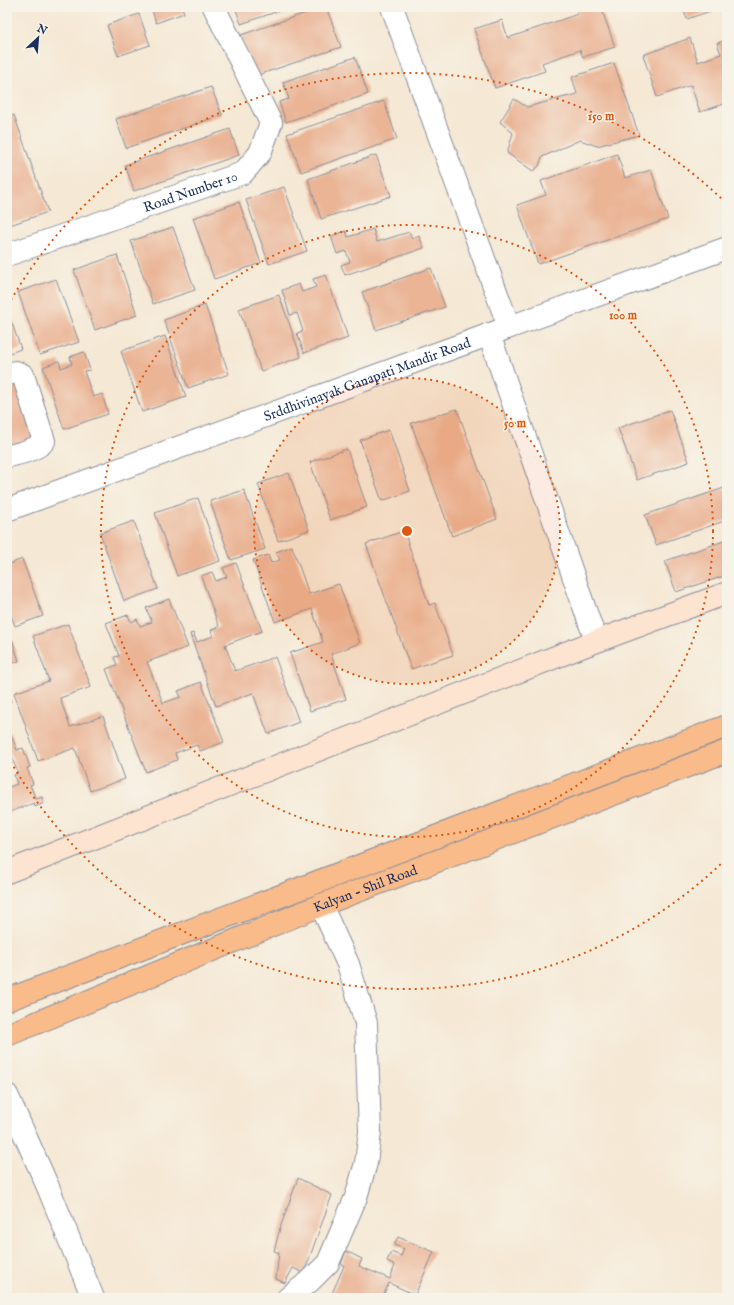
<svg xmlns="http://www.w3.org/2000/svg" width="734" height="1305" font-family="'IM FELL English',serif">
<rect width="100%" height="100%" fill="#f7f3e8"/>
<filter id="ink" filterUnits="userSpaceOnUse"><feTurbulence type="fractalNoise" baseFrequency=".025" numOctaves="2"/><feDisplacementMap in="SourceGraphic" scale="8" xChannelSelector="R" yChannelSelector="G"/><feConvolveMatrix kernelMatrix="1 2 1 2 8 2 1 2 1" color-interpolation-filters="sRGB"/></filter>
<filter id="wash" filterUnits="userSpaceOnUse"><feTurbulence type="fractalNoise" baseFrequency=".012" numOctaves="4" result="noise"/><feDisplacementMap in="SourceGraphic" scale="16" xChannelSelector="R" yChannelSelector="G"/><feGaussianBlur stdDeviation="0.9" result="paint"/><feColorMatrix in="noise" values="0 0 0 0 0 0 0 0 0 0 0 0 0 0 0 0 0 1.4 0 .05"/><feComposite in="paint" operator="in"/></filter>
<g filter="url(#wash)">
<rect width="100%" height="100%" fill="#f5e8d4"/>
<g id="blocks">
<!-- building -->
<path fill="#eab495" d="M151 7H182L184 13 156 23Z
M235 7H290L241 24Z
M323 7H326L341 47 255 76 241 35Z
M576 7H601L615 47 583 57 580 50 542 63 545 71 495 88 474 29 502 20 508 38 578 14Z
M682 7H718L719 8 687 19Z
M139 14 150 45 118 56 107 25Z
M690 38 698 62 721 54 717 43 727 40V103L700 112 691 85 657 97 643 55Z
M355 57 368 94 286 122 279 102 289 99 283 82Z
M614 63 639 135 597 146 580 140 542 157 539 166 533 171 507 153 513 133 500 122 514 99 527 107 577 94 572 77Z
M211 87 222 115 126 148 116 119Z
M384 101 397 139 301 172 287 134Z
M14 115 48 212 7 226V118Z
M230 129 239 155 134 191 125 165Z
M617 154 625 178 651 170 668 219 538 264 517 205 546 195 541 181Z
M376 155 391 196 321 219 308 179Z
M284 187 307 251 269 264 246 200Z
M239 202 261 263 214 279 193 218Z
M173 227 195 290 153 304 131 241Z
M373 229 377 242 409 232 412 239 419 236 424 248 345 275 341 265 350 262 346 251 337 254 331 236 346 231 348 237Z
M117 255 137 315 95 330 74 270Z
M431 268 445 307 376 330 362 292Z
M326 275 348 338 304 353 297 333 303 331 297 313 290 315 282 290 299 284 302 292 316 287 313 279Z
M56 279 79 342 40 355 18 292Z
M279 295 301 357 261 371 239 309Z
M205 305 229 374 188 388 164 320Z
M7 309 21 349 7 354Z
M165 336 186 397 142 412 121 351Z
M84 352 90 370 84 371 93 397 102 394 108 414 64 429 43 367 59 361 61 368 72 364 70 357Z
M19 379 40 439 7 449V383Z
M457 409 497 519 452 536 411 423Z
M670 410 689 462 637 480 618 428Z
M389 430 410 491 382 501 360 440Z
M347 449 367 507 330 520 310 462Z
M289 473 309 530 278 541 258 484Z
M727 487V520L656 545 645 515Z
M244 490 265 549 231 560 210 501Z
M198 498 220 561 177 576 155 513Z
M134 521 158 589 124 601 100 533Z
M404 531 429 605 435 603 453 655 411 669 366 544Z
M727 540V575L676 592 665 561Z
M292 546 309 594 339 584 360 643 331 654 346 699 310 711 290 653 323 642 312 609 275 622 253 560 268 555 271 563 280 560 276 552Z
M22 559 43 616 15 626 7 604V565Z
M236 563 262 631 225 645 235 671 275 657 299 722 268 734 253 693 216 706 190 634 193 633 197 642 213 636 211 630 219 627 201 576 212 572 216 581 227 577 223 568Z
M169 599 188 647 147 662 163 703 181 697 178 691 201 682 224 742 200 751 197 745 175 753 177 760 146 772 106 669 117 665 114 657 119 656 106 623 128 615 131 622 137 619 140 626 152 622 146 608Z
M68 624 91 687 60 698 70 727 103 716 125 779 90 791 75 748 38 761 14 693 49 681 33 636Z
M12 639 19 661 7 665V641Z
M7 690 11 702 7 703Z
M11 734 17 750 23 748 30 767 27 768 33 784 30 785 36 799 42 797 44 803 35 807 34 803 7 813V788L17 784 14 775 18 773 9 750 7 751V735Z
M298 1178 332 1195 304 1273 293 1268 285 1283 276 1279 279 1253 274 1251 280 1228Z
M398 1237 434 1252 415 1295 389 1283 382 1298H330L344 1266 341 1264 346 1251 362 1259 359 1266 390 1279 395 1265 387 1261 391 1252 401 1256 404 1249 394 1245Z"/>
</g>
</g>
<g filter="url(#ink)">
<use href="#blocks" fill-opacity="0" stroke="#888c99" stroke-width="1"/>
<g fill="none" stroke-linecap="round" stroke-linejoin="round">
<!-- street casing -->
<g stroke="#888c99" stroke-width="24">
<g id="street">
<path d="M392 7 509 327"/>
<path id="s1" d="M7 255 243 173 260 153 271 123 214 7"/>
<path d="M489 334 596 641"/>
<path d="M7 374 16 372 23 375 44 441C37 450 20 453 9 456H7"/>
<path id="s2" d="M7 510 727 248"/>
<path d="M7 1095 48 1187 93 1298"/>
<path d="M288 1298 310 1281 328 1263 356 1197 366 1163 370 1132 366 1023 348 964 321 905"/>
</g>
</g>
<!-- secondary casing -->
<g stroke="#888c99" stroke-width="24">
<path id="secondary" d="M7 872 581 647 727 593"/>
</g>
<!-- primary casing -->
<g stroke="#888c99" stroke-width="24">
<g id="primary">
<path d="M7 1000 727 726"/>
<path id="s3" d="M7 1035 321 905 727 751"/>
</g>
</g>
<!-- street -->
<use href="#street" stroke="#fff" stroke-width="22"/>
<!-- secondary -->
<use href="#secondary" stroke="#fde4d1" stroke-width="22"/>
<!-- primary -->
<use href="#primary" stroke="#fabb8b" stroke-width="22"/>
</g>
</g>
<!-- distance rings -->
<circle cx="407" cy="531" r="153" fill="#de5710" fill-opacity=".12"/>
<g fill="none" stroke="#de5710" stroke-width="2" stroke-dasharray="2 4">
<circle cx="407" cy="531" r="153"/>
<circle cx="407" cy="531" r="306"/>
<path d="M725 860A458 458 0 0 1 8 757M8 305A458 458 0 0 1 725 202"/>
</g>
<g text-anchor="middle" stroke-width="3" stroke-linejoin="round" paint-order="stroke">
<!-- street labels -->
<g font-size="14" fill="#1b2f5e" stroke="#f7f3e8">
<text dy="5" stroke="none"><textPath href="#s1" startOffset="194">Road Number 10</textPath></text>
<text dy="5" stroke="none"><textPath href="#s2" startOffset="383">Srddhivinayak Ganapati Mandir Road</textPath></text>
<text dy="5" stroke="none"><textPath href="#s3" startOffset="387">Kalyan - Shil Road</textPath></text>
</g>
</g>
<circle cx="407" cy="531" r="6" fill="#de5710" stroke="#f7f3e8" stroke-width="2"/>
<g font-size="12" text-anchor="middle" font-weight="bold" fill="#de5710" stroke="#f7f3e8" stroke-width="3" stroke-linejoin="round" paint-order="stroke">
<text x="601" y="120">150 m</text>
<text x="623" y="319">100 m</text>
<text x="515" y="427">50 m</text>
</g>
<!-- margin -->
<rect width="734" height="1305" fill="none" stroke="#f7f3e8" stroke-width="24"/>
<!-- north arrow -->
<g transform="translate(38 38) rotate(26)" stroke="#f7f3e8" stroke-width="3" paint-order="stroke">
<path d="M0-3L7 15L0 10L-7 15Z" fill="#1b2f5e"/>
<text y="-6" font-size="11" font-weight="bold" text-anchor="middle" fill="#1b2f5e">N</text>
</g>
</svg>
